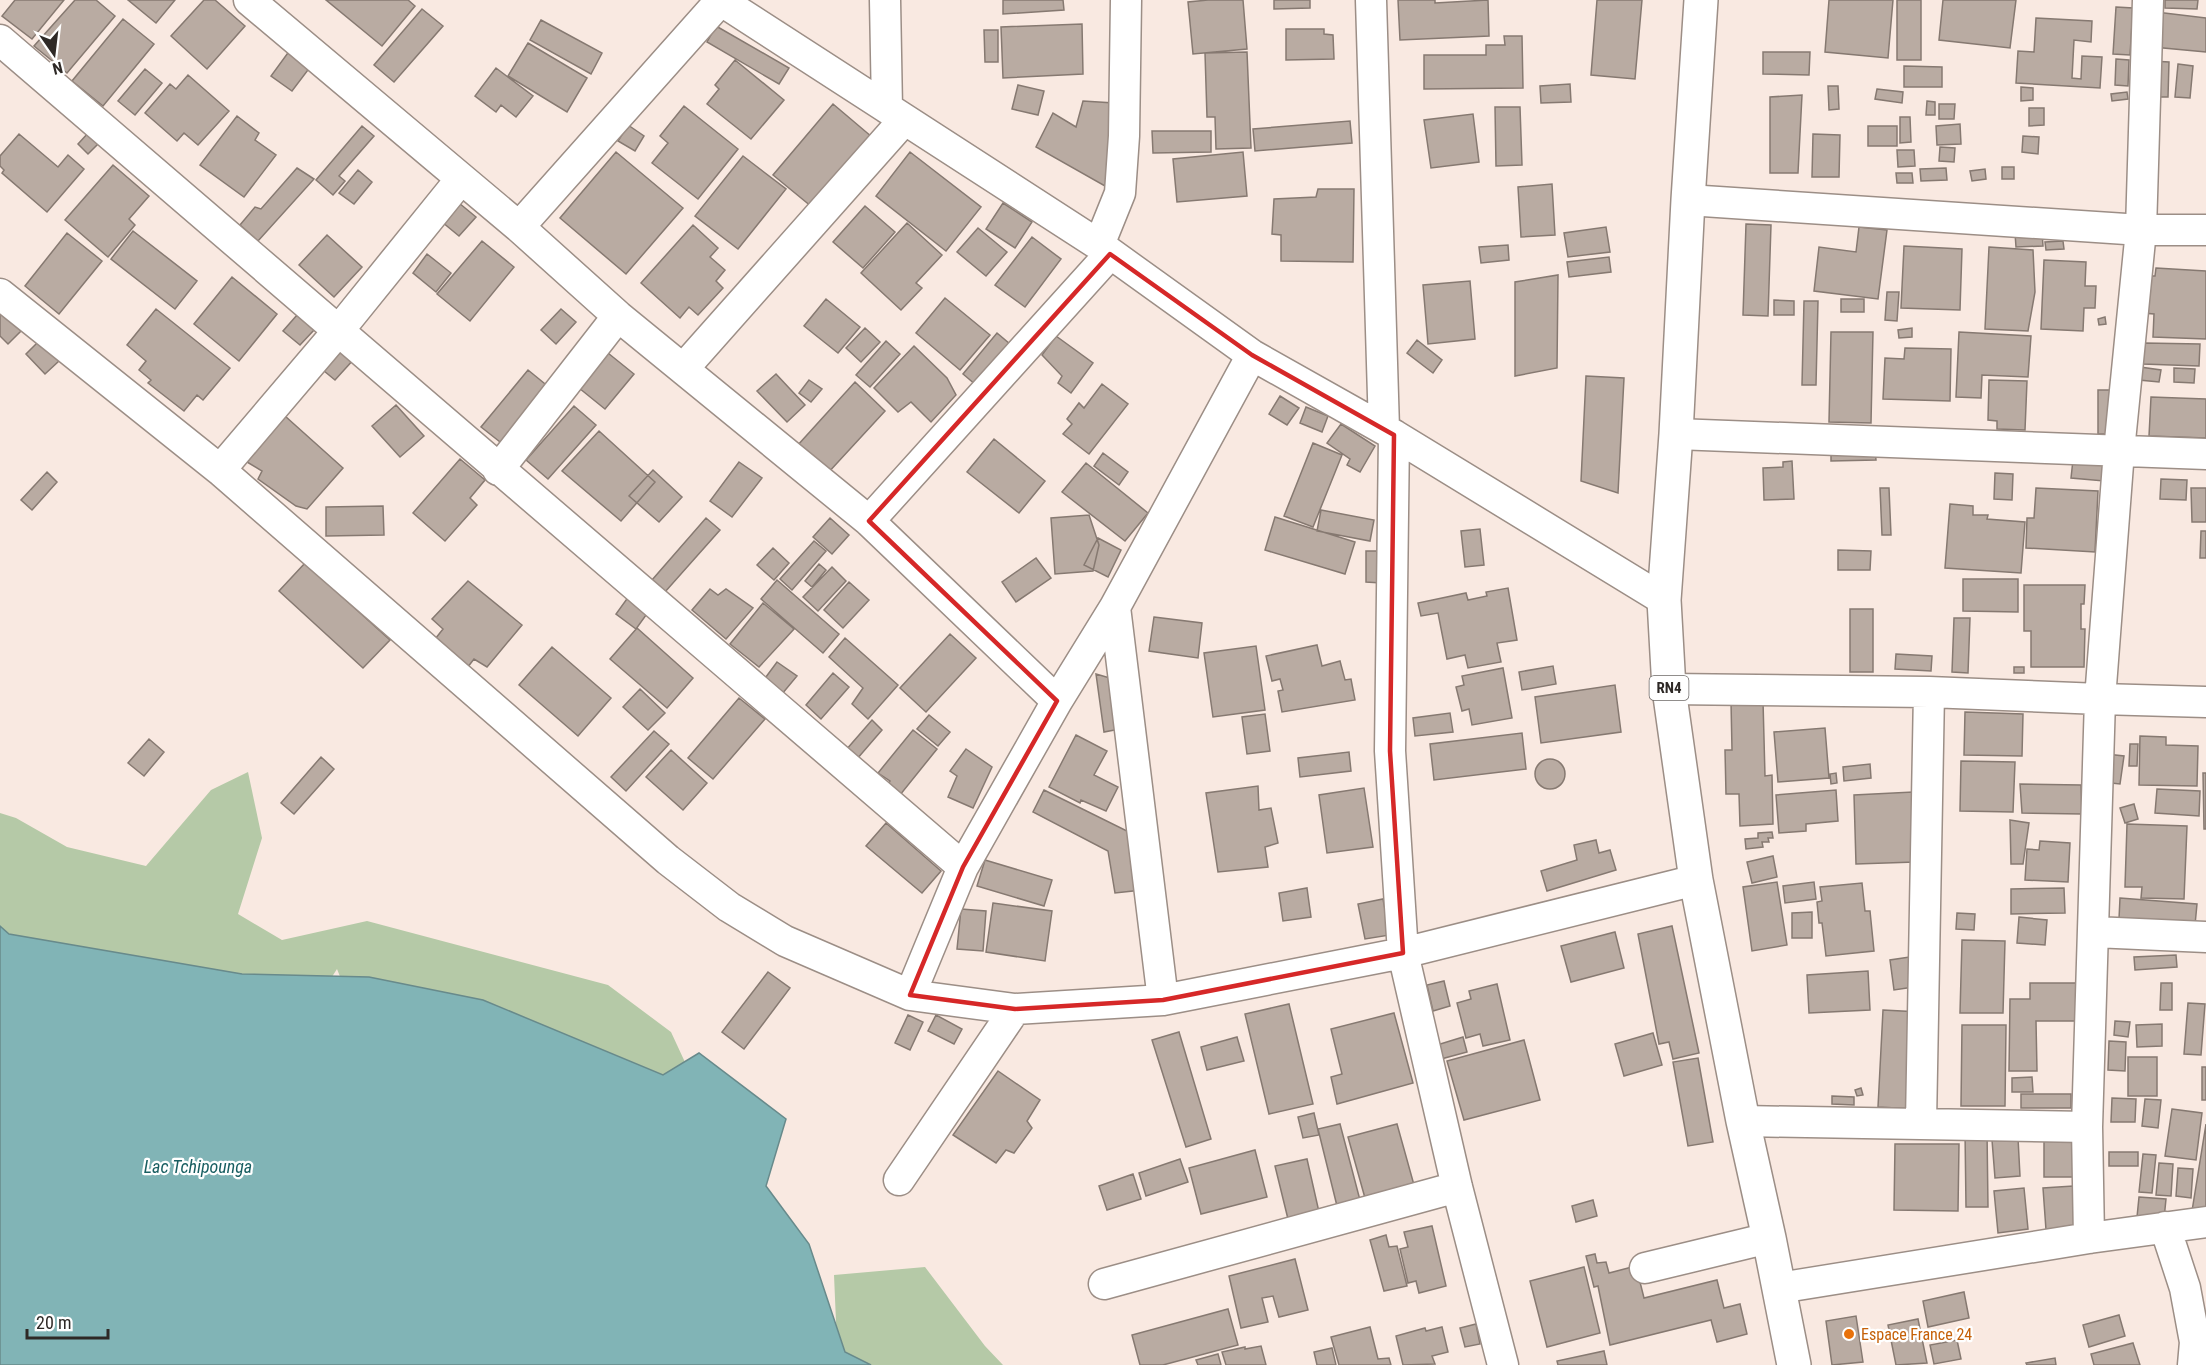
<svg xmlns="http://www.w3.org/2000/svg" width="2206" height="1365" font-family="'Roboto Condensed',sans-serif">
<rect width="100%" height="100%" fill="#f9e9e1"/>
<!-- green -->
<path fill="#b5c9a7" d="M248 772 262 838 238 914 282 940 367 921 608 985 671 1032 690 1073 662 1099 477 1011 455 994 401 1006 357 1019 337 969 319 997 18 948 0 930V813L16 818 67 847 146 866 211 790Z
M925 1267 985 1346 1003 1365H861L837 1345 834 1275Z"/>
<!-- water -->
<path fill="#81b4b6" stroke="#688a8b" stroke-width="1.5" d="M0 926 9 934 242 974 369 977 483 1000 663 1075 699 1053 786 1119 766 1186 809 1244 845 1352 871 1365H0Z"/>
<!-- building -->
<path fill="#b9aba2" stroke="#867971" stroke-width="1.5" d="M15 0H64L32 39 2 16Z
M75 0H96L115 16 67 73 34 46Z
M128 0H175L156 23Z
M204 0H215L245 26 207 69 171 36Z
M326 0H408L415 6 382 46Z
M1003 0H1063L1064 10 1003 14Z
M1208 0H1243L1247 49 1193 54 1188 2Z
M1274 0H1310V8L1274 9Z
M1398 0H1435V3L1488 0 1489 36 1400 40Z
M1597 0H1642L1635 79 1591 75Z
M1829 0H1893L1888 58 1825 52Z
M1897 0H1921V60H1897Z
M1943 0H2016L2010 48 1939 40Z
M2165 0H2198L2197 9 2165 8Z
M2116 7 2133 8 2130 55 2113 54Z
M422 9 443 26 394 82 374 65Z
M2156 12 2206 18V52L2153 47Z
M2036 18 2092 21 2091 42 2074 40 2072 78 2081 79 2082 56 2102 57 2100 88 2016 83 2018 51 2034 52Z
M123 19 154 44 103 106 72 81Z
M541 20 602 53 591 74 530 40Z
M1082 24 1083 74 1003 78 1001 27Z
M716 26 789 68 779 84 707 42Z
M1286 29H1324V34L1333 35 1334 59 1286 60Z
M984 30H998V62H985Z
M1504 36H1522L1523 88 1424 89V55H1486V45H1505Z
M528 43 587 78 567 112 508 76Z
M290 50 311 66 292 91 271 76Z
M1247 52 1251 148 1216 149 1215 117H1207L1205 53Z
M1763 52H1810L1809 75 1763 74Z
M2116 59 2129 60 2128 86 2115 85Z
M735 60 784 100 751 139 707 104 719 89 715 85Z
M2151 61 2169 62 2168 97H2151Z
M2178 64 2193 66 2190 98 2175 97Z
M1904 66 1942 67V87H1904Z
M496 68 533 96 516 117 501 105 496 112 475 96Z
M145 69 162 83 135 115 118 101Z
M188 75 229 111 198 145 184 133 177 141 145 113 170 84 176 89Z
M1570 84 1571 102 1541 103 1540 86Z
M1018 85 1044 91 1038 115 1012 109Z
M1828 86H1838L1839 109 1829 110Z
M2021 87 2033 88V100L2021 101Z
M1877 89 1903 92 1902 103 1875 99Z
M2127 92 2128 99 2112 101 2111 94Z
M1802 95 1798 173H1770V97Z
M1083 101 1114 103 1112 190 1036 147 1053 113 1076 127Z
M1927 101 1935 102V115H1926Z
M833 104 872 137 812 207 773 175Z
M1939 104H1955L1954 119H1939Z
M684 106 738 149 698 199 652 163 668 143 660 136Z
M1495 107H1520L1522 165 1496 166Z
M2029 108H2044V125L2029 126Z
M1473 114 1479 162 1431 168 1424 120Z
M237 116 259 133 255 140 276 155 244 197 200 165Z
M1900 117H1910L1911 142 1900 143Z
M1350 121 1352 143 1255 151 1253 129Z
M1960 124 1961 144 1937 145 1936 126Z
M628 125 644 136 635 151 618 141Z
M362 126 374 136 339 176 345 181 333 195 316 180Z
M1868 126H1897V146H1868Z
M1152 131H1211V152L1153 153Z
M89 132 100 142 88 154 78 144Z
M19 134 58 167 68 155 84 169 47 212 2 173 4 170 0 166V156Z
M1813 134 1840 135 1839 177H1812Z
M2023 136 2039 137 2038 154 2022 152Z
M1940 147 1955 148 1954 162 1939 161Z
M1897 150H1914L1915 166 1898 167Z
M616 152 683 208 626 274 560 218Z
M910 152 981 207 946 251 876 196Z
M1243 152 1247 196 1177 202 1173 159Z
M743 156 786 189 738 249 695 216Z
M113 165 149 196 129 219 135 225 108 257 65 220Z
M2002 167H2014V179H2002Z
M297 168 314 179 258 241 240 225 255 207 261 209Z
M1946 168 1947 180 1921 181 1920 169Z
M1985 169 1986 179 1972 181 1970 171Z
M358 170 372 182 354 204 339 193Z
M1896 173H1912L1913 183H1897Z
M1552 184 1555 235 1521 237 1518 187Z
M1318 189H1354L1353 262 1281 261V235L1272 234 1274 199 1316 197Z
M459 203 476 217 459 236 442 222Z
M1003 203 1032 222 1015 248 986 229Z
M865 206 895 232 863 268 833 242Z
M907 223 942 255 916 283 922 288 901 310 861 273Z
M1746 224 1771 225 1768 316 1743 315Z
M693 225 718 248 710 257 725 270 716 281 723 288 698 315 689 307 680 318 641 283Z
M1606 227 1610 252 1568 257 1564 233Z
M1859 227 1887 230 1878 299 1814 291 1819 247 1856 252Z
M978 228 1007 252 986 276 957 252Z
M133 231 197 281 175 309 111 259Z
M2042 232 2043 246 2016 247 2015 233Z
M67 233 102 261 59 314 25 286Z
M327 235 362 267 334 297 299 265Z
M1032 237 1061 259 1025 307 995 285Z
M482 241 514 267 470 321 437 294Z
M2063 241 2064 249 2046 250 2045 242Z
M1508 245 1509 260 1481 263 1479 247Z
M1904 246 1962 249 1960 310 1901 308Z
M1989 247 2033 250 2035 292 2028 331 1985 329Z
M427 254 451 273 436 292 413 273Z
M1609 257 1611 272 1569 277 1567 262Z
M2044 260 2086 262 2085 286H2096L2095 308H2084L2083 331 2041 329Z
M2156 268 2206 271V339L2153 337 2154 314 2143 313 2145 276H2155Z
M1558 275 1557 368 1515 376V282Z
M232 277 277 314 239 361 194 324Z
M1470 281 1475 339 1428 344 1423 285Z
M1887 292H1899L1897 321 1885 320Z
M945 298 990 335 960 370 916 333Z
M826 299 860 327 838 353 804 326Z
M1841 299H1864V312H1841Z
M1774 300 1794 301V315H1774Z
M1804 301H1818L1816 385H1802Z
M156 309 230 368 203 400 197 395 184 411 148 383 151 380 139 370 146 361 127 345Z
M561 309 576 322 556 344 541 330Z
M0 312 21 331 8 344 0 336Z
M297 315 314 330 300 345 283 331Z
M2105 317 2106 324 2099 325 2098 319Z
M865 328 880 342 861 362 846 348Z
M1912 328V337L1899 338 1898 330Z
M1831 332H1873L1871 423 1829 422Z
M1959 332 2031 336 2028 377 1982 375 1981 398 1956 397Z
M997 333 1017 350 983 391 963 374Z
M1056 336 1093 363 1071 393 1058 383 1062 376 1042 355Z
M1417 340 1442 360 1433 373 1407 353Z
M39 341 59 361 45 374 26 354Z
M886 341 900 354 870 387 856 375Z
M2144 343 2200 344 2199 366 2143 364Z
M336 344 354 359 335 380 318 366Z
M914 346 947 378 956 395 931 422 911 402 898 412 874 388Z
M1905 348 1951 349 1950 401 1883 399 1885 358 1904 359Z
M603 349 634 374 605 409 574 384Z
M2140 367 2161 370 2159 382 2139 380Z
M2174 368 2195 369 2194 383 2174 382Z
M528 370 555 392 509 449 481 427Z
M776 374 805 405 787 422 757 391Z
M1586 376 1624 378 1618 493 1581 481Z
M809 380 822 389 811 402 799 393Z
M1989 380 2027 381 2025 430 1997 429V421L1988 420Z
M855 382 885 411 827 474 797 446Z
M1102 384 1128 404 1089 454 1063 434 1072 424 1067 419 1079 403 1084 408Z
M2098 390H2114L2113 434H2098Z
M1280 396 1299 408 1287 425 1269 414Z
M2151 397 2206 399V438L2149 436Z
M396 405 424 436 400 457 372 426Z
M574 406 596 425 548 479 526 460Z
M1306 407 1328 416 1322 432 1300 423Z
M285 416 343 468 307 509 296 506 258 479 262 471 247 462Z
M1341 424 1375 446 1360 472 1347 465 1350 459 1327 443Z
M599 431 655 482 621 521 562 471Z
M994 439 1045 481 1019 513 967 472Z
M1313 443 1342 455 1313 527 1284 516Z
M1875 449 1876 460 1831 461V450Z
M1103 453 1128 472 1119 485 1094 466Z
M460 459 485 480 470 498 477 505 445 541 413 513Z
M2073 460 2105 463 2104 481 2071 478Z
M1792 461 1794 499 1764 500 1763 468 1783 467V462Z
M739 462 762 478 732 517 710 501Z
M1086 463 1148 513 1125 541 1062 492Z
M653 470 682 497 659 522 629 496Z
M47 472 57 482 32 510 21 500Z
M1995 473 2013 474 2012 500 1994 499Z
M2161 479 2187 480 2186 500 2160 499Z
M1880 488H1889L1891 535H1882Z
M2036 488 2098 491 2095 552 2026 548 2027 518H2034Z
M2191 488H2206V522H2192Z
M1950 504 1973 506V515H1988L1987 519 2025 522 2021 573 1945 568Z
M383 506 384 535 326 536V507Z
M1321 510 1374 520 1370 541 1317 531Z
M1089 515 1099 545 1093 571 1055 574 1051 518Z
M1275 517 1355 542 1345 574 1265 550Z
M706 518 720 530 665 592 652 580Z
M830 518 849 535 832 554 813 537Z
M1480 529 1484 565 1465 567 1461 531Z
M2201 531H2206V558H2200Z
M1098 538 1121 550 1108 577 1084 565Z
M814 541 826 551 792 590 780 579Z
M773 548 789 563 774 580 757 565Z
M1838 550 1871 551 1870 570H1838Z
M1366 551H1382L1381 583 1366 582Z
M1036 558 1051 578 1016 602 1002 582Z
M305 563 390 640 363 668 279 591Z
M819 564 826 570 812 587 805 581Z
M832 567 846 581 818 611 803 597Z
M1963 579H2018V612L1963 611Z
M777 580 839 634 823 653 761 599Z
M468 581 522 625 487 667 474 659 464 672 432 643 443 629 432 619Z
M849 582 869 600 843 628 824 610Z
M2024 585H2085L2084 604H2081V629H2085L2084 667H2031V631H2024Z
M1508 588 1517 640 1497 643 1501 662 1468 668 1465 655 1447 659 1438 613 1421 616 1418 603 1466 593 1468 600 1487 596 1486 592Z
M710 589 718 595 726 589 753 608 726 639 692 610Z
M629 596 649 611 636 629 616 614Z
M763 603 794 629 759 667 730 644Z
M1850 609H1873V672H1850Z
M1154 617 1202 623 1198 658 1149 651Z
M1954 618H1970L1968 673 1952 672Z
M637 628 693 678 667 708 610 659Z
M950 634 976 658 926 712 900 688Z
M845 638 898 685 868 719 852 704 863 688 829 657Z
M1317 645 1322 666 1340 661 1345 680 1351 679 1355 700 1282 712 1278 691 1283 690 1280 679 1272 681 1266 656Z
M1256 646 1265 710 1213 717 1204 653Z
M552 647 611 698 578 736 519 685Z
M1896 654 1932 656 1931 671 1895 669Z
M777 662 797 676 782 694 763 681Z
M1553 666 1556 684 1522 690 1519 672Z
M2014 667H2024V673H2014Z
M1503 668 1512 718 1472 725 1469 709 1462 711 1456 687 1464 685 1462 676Z
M833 673 849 687 821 719 806 705Z
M1096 674 1117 680 1125 728 1104 732Z
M1615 685 1621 732 1541 743 1535 697Z
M640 689 665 713 648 730 623 707Z
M739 698 765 719 713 779 688 758Z
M1763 701 1765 776 1772 775 1773 824 1740 826 1739 794H1726L1725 750H1732L1731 702Z
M1965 712 2023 714 2022 756 1964 755Z
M1450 713 1453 732 1415 736 1413 718Z
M1265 714 1270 751 1247 754 1242 717Z
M929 715 950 732 938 746 917 729Z
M872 720 882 730 857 759 846 750Z
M1825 728 1829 778 1778 782 1774 732Z
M913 730 937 749 900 795 888 785 890 781 878 773Z
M654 731 669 744 626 791 611 777Z
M1522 733 1526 769 1434 780 1430 744Z
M1076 735 1107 751 1094 775 1118 787 1106 811 1081 800 1080 803 1049 787Z
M2140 736 2166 737V745L2198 746 2197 786 2139 785Z
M149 739 164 752 144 776 128 763Z
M2130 744H2138L2137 766H2129Z
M966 749 992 767 973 808 948 797 957 776 950 771Z
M671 750 707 783 683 810 646 777Z
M1349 752 1351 771 1300 777 1298 758Z
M2106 754 2124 756 2120 784 2102 782Z
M321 757 334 769 294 814 281 803Z
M1535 774a15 15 0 1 1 30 0a15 15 0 1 1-30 0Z
M1961 761 2015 762 2013 812 1960 811Z
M1870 764 1871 778 1844 781 1843 767Z
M1836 773 1837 783 1831 784 1830 774Z
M2203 773H2206V829H2204Z
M2020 784 2081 785 2082 814 2022 813Z
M1258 786 1259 810 1271 808 1278 843 1265 847 1268 867 1218 872 1206 793Z
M1364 788 1373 847 1327 853 1319 795Z
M2157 789 2200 791 2199 816 2155 813Z
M1044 790 1131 833 1142 890 1115 893 1108 851 1033 812Z
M1836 790 1838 821 1806 824V831L1779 833 1776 795Z
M1913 792 1915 862 1856 864 1854 795Z
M2134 804 2138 819 2125 823 2120 808Z
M2010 820 2029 823 2023 864H2011Z
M886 823 941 871 922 893 866 846Z
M2127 824 2187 826 2184 899 2141 898 2142 887H2125Z
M1772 832 1773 838H1768L1769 842H1762L1763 847 1746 849 1745 839 1758 838V833Z
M1596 840 1599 853 1610 850 1616 870 1547 891 1541 871 1577 860 1574 845Z
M2040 841 2070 843 2068 882 2025 880 2027 849 2039 850Z
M1773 856 1777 877 1752 883 1747 862Z
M985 860 1052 880 1044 906 977 886Z
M1777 882 1787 945 1752 951 1743 887Z
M1814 882 1816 899 1785 903 1783 886Z
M1862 883 1865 911H1870L1874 951 1826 956 1822 923H1819L1817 902 1822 901 1820 887Z
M1307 888 1311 917 1283 921 1279 893Z
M2064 888 2065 913 2011 914V889Z
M2120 898 2197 904 2195 925 2119 919Z
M1383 899 1390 935 1365 939 1358 904Z
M993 903 1052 911 1045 961 986 952Z
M961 909 986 911 983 951 957 949Z
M1812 912V938H1792V913Z
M1957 913 1975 914 1974 930 1956 929Z
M2019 917 2047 920 2045 945 2017 943Z
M1672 926 1699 1053 1673 1059 1669 1042 1659 1044 1638 934Z
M1615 932 1624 968 1571 982 1561 946Z
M1962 940 2005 941 2003 1013H1960Z
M2176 955 2177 967 2135 970 2134 957Z
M1916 956 1920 986 1894 990 1890 960Z
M1868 971 1870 1010 1809 1013 1807 975Z
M768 972 790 988 744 1049 722 1032Z
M1444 981 1450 1006 1433 1011 1427 985Z
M2030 983H2084L2085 1021H2036L2037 1071H2009L2010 999H2030Z
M2161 983H2172V1010H2160Z
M1497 984 1510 1040 1483 1046 1480 1034 1466 1038 1457 1003 1471 999 1469 991Z
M2188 1003 2205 1004 2201 1055 2184 1054Z
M1289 1004 1313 1104 1269 1114 1245 1014Z
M1883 1010 1920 1012 1914 1109 1878 1107Z
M1394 1013 1413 1083 1337 1104 1331 1077 1342 1074 1331 1029Z
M908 1015 923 1022 910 1050 895 1043Z
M936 1015 962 1029 954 1044 928 1031Z
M2115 1021 2130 1022 2128 1037 2114 1035Z
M2162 1024V1046L2137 1047 2136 1025Z
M1962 1025H2006L2005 1106H1961Z
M1179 1032 1211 1139 1186 1147 1152 1040Z
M1653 1033 1662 1065 1624 1076 1615 1044Z
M1237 1037 1244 1061 1207 1070 1201 1047Z
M1463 1037 1467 1052 1441 1059 1437 1045Z
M1524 1040 1540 1100 1464 1120 1447 1061Z
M2109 1041 2126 1042 2125 1071 2108 1070Z
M2128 1057H2157V1096H2128Z
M1698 1058 1713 1142 1688 1146 1673 1062Z
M2202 1067H2206V1100H2202Z
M998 1071 1040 1100 1027 1121 1032 1128 1014 1153 1006 1150 996 1163 953 1135Z
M2032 1077 2033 1092H2012V1078Z
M1861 1088 1863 1095 1857 1096 1855 1090Z
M2021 1094H2071V1108H2021Z
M1832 1096 1854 1097V1105L1832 1104Z
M2112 1098 2136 1099 2135 1122H2111Z
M2145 1099 2161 1100 2158 1128 2142 1126Z
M2172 1109 2202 1113 2196 1160 2165 1156Z
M1314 1113 1319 1135 1303 1138 1298 1117Z
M1340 1124 1361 1204 1338 1210 1318 1129Z
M1397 1124 1414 1185 1365 1198 1348 1137Z
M2206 1124V1212L2192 1211Z
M1987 1130 1988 1207H1966L1965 1131Z
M2018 1138 2020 1176 1995 1178 1992 1140Z
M2044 1139H2073V1177H2044Z
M1895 1144H1959L1958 1211 1894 1210Z
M1255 1150 1267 1197 1201 1214 1189 1168Z
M2109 1152H2138V1166H2109Z
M2143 1154 2156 1155 2152 1193 2139 1192Z
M1180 1159 1188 1182 1146 1196 1139 1173Z
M1307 1159 1319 1212 1288 1219 1275 1166Z
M2159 1163 2173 1164 2171 1196 2156 1195Z
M2178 1168 2193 1169 2191 1198 2176 1196Z
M1133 1174 1141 1199 1107 1210 1099 1186Z
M2073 1186 2075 1228 2046 1230 2043 1188Z
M2024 1188 2028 1229 1998 1233 1994 1191Z
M2139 1197 2166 1199 2164 1219 2137 1217Z
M1593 1200 1597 1216 1576 1222 1572 1206Z
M1432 1226 1446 1286 1419 1293 1416 1281 1408 1283 1400 1249 1408 1247 1404 1232Z
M1386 1235 1389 1247 1397 1246 1407 1286 1384 1291 1370 1240Z
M1595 1254 1597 1263 1606 1262 1609 1273 1636 1266 1644 1298 1717 1280 1724 1308 1740 1304 1747 1334 1717 1342 1711 1320 1610 1345 1598 1286 1594 1287 1586 1256Z
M1295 1259 1308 1310 1279 1317 1273 1296 1262 1298 1268 1322 1241 1328 1229 1276Z
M1584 1267 1600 1333 1547 1347 1530 1281Z
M1964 1292 1969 1318 1928 1327 1923 1301Z
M1228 1309 1238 1345 1163 1365H1140L1132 1335Z
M2119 1315 2125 1336 2089 1347 2083 1325Z
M1856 1316 1863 1362 1832 1365 1826 1321Z
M1918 1319 1927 1363 1896 1365 1888 1325Z
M1476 1324 1480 1344 1465 1347 1460 1328Z
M1370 1327 1378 1359 1389 1358 1391 1365H1339L1331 1337Z
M1442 1327 1448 1352 1432 1356 1435 1364 1403 1365 1396 1336 1425 1328 1426 1331Z
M1957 1340 1961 1359 1934 1364 1930 1345Z
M2133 1343 2140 1365H2094L2091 1354Z
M1261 1346 1266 1365H1226L1222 1352 1245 1347V1349Z
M1332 1348 1336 1365H1317L1314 1352Z
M1604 1351 1607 1365H1558L1557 1361Z
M1218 1354 1221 1365H1198L1196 1360Z
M2055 1358 2056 1365H2027L2026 1363Z"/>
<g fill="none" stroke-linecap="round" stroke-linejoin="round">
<!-- minor casing -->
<g stroke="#9c8e86" stroke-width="33">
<path id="minor" d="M249 0 519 227 618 316 869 521 1057 701
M720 0 1099 245 1252 355 1394 435 1664 600
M885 0 887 108
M1371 0 1384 429
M0 40 963 867
M1688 200 2141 230H2206
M519 227 721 0
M1099 245 1120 193 1124 136 1126 0
M0 294 220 470 668 860 729 907 785 941 910 995 1015 1009 1163 1000 1403 953 1696 880
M683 369 904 120
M1676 434 2206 454
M1394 435 1390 751 1403 953 1457 1187 1503 1365
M220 470 339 330 461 179
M498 470 618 316
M869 521 1110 254
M1115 607 1163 1000
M1669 689 1929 692 2100 699 2206 702
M2094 932 2206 937
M910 995 963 867 1057 701 1115 607 1252 355
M1743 1121 2087 1127
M1921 1123 1929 692
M899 1180 1015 1009
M2165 1227 2185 1288 2195 1342 2193 1365
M2089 1238 2087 1127 2100 699 2119 451 2141 230 2148 0
M1645 1268 1769 1238
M1104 1284 1457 1187
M1779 1288 2089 1238 2206 1222"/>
</g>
<!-- highway casing -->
<g stroke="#9c8e86" stroke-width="36">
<path id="highway" d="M1701 0 1688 200 1676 434 1664 600 1669 689 1696 880 1743 1121 1769 1238 1794 1365"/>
</g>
<!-- minor -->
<use href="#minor" stroke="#fff" stroke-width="30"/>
<!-- highway -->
<use href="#highway" stroke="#fff" stroke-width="33"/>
</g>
<!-- marked area -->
<path fill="none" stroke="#d62828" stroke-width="4.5" stroke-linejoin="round" d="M1110 254 1252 355 1394 435 1390 751 1403 953 1163 1000 1015 1009 910 995 963 867 1057 701 869 521Z"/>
<!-- markers -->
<circle fill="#e8710a" stroke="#fff" stroke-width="2" cx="1849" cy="1334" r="6"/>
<g text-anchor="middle" stroke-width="4.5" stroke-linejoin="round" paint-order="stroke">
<!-- shield labels -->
<rect fill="#fff" stroke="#6d6967" stroke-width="1.5" x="1649.5" y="676" width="39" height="24" rx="4.5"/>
<g font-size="15" font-weight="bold" fill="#2e2926">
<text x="1669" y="693">RN4</text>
</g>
<!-- food labels -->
<g font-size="16" fill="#c56008" stroke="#fff" text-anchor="start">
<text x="1861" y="1340">Espace France 24</text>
</g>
<!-- water labels -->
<g font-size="18" font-style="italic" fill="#185e61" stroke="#fff">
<text x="198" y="1173">Lac Tchipounga</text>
</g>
</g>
<!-- north arrow -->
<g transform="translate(54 54) rotate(166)" stroke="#ffffff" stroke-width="4.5" paint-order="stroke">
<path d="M0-4.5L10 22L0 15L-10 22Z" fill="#2e2926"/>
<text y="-9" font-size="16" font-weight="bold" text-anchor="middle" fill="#2e2926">N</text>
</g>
<!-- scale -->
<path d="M27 1329v9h81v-9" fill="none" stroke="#2e2926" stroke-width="3"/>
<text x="36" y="1329" font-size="18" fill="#2e2926" stroke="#ffffff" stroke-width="4.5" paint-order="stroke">20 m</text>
</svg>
